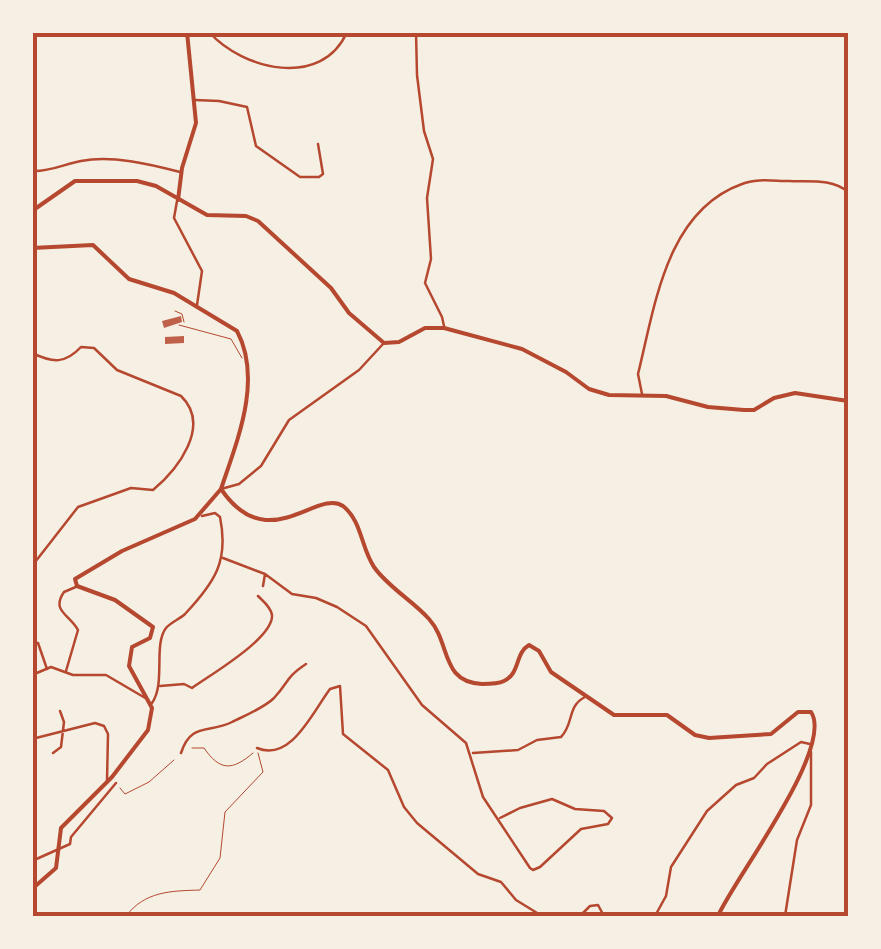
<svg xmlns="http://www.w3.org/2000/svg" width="881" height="949" font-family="'Source Sans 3',sans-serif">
<rect width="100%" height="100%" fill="#f6efe4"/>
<!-- building -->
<path fill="#bf614a" d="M181 316 182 322 164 328 162 321Z
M184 336V343L165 344V337Z"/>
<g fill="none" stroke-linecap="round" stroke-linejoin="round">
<!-- path -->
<path stroke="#b5482f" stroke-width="1" d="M192 748H204C220 771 232 771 253 753
M120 788 125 794 149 782 174 760
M126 916C145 891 171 891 200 890L220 858 225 812 263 772 258 753"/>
<!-- service -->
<path stroke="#b5482f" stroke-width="1" d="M175 311 182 314 184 322
M179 325 231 339 242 358"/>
<!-- minor -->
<path stroke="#b5482f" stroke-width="2.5" d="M209 32C243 70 322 89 347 32
M416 32 417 75 424 131 433 159 427 198 431 259 425 283 442 317 444 326
M195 100 219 101 247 107 256 146 300 177H319L323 174 318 144
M32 171C50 172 64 164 81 161 112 155 149 164 180 172
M177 201 174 218 202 271 197 305
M32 353C53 363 65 364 81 347L94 348 117 370 181 396C212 426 177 470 153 490L131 488 78 507 32 566
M642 394 638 374C655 306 666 211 742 184 756 178 774 181 789 181 809 182 832 178 848 192
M221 489 239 484 261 466 289 420 359 370 383 344
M223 558 265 574 292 594 316 598 337 607 366 626 422 705 466 743 483 797 530 868 533 870 540 867 581 829 608 824 612 818 604 811 575 809 552 799 520 808 500 818
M263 586 265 574
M32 642 38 643 47 669
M66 671 78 630C69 614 51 611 64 592L78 586
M32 675 51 667 73 675H106L147 699
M160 686 184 684 192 688C210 675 274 638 272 615 271 607 263 601 258 596
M152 703C166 683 153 645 166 628 171 622 180 619 185 614 215 582 229 561 220 517L215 513 202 516
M32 739 95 723 104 726 108 734 107 781
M257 748C291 762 312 713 330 689L340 686 343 734 388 770 404 807 417 823 478 874 501 882 516 900 542 916
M53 753 61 747 64 722 60 711
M181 753C191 722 208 734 232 722 244 716 264 708 274 698 289 682 285 678 306 664
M473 753 518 750 537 740 561 737C574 724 567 706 585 697
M32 861 70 844 71 837 116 783
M580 916 590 906 598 905 604 916
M655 916 666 896 671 867 707 811 736 785 754 778 767 764 801 742 810 744
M785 916 797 840 811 805V752"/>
<!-- tertiary -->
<path stroke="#b5482f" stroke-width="4" d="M178 200 182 168 196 123 187 32
M32 889 56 868 61 828 112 777 148 730 152 708 129 666 132 647 150 638 153 627 115 600 77 586 75 579 122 551 195 519 221 489"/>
<!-- secondary -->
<path stroke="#b5482f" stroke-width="4" d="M32 211 75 181H137L156 186 207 215 246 216 258 221 331 288 349 313 384 343 399 342 425 328H444L522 349 566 372 589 389 609 395 666 396 708 407 744 410H754L774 398 795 393 848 401
M32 248 93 245 129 279 174 293 237 331C263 380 237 441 221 489 268 558 317 488 343 506 362 521 361 548 374 567 388 587 413 601 429 619 451 643 440 682 482 684 489 684 498 684 504 681 520 674 515 653 529 645L539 651 551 672 614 715H667L695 735 709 738 771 734 798 712H811C835 748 734 879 718 916"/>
</g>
<!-- border -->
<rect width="881" height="949" fill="none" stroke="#f6efe4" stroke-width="70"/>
<rect x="35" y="35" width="811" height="879" fill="none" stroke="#b5482f" stroke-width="4"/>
</svg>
